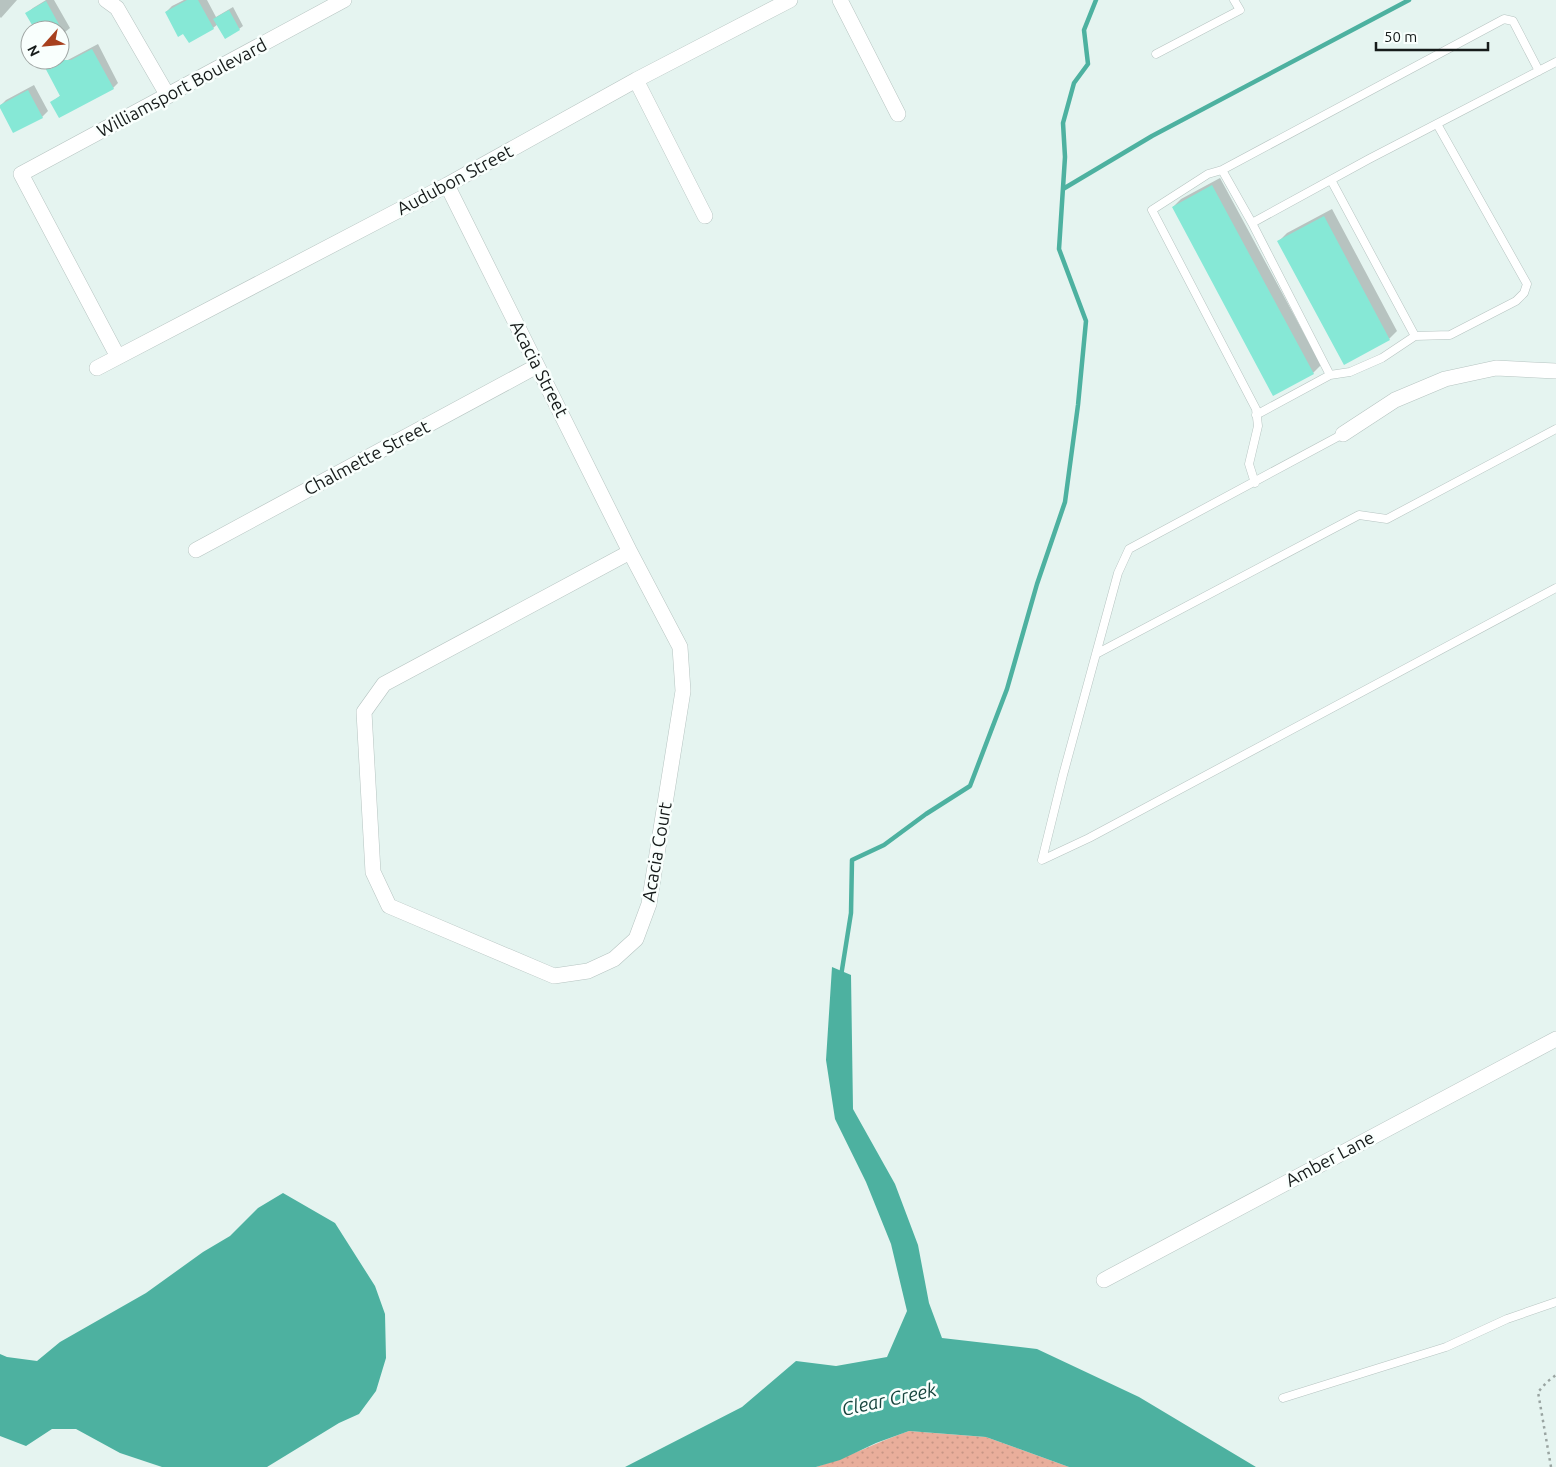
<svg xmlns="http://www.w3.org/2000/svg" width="1556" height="1467" font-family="Ubuntu,sans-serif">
<defs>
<pattern id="park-dots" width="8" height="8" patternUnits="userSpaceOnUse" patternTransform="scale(1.25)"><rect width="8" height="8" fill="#e9ae9b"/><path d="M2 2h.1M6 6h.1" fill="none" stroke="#c79585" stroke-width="1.8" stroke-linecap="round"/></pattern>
</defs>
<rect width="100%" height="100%" fill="#e5f4f0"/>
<!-- park -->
<path fill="url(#park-dots)" d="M909 1431 986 1437 1069 1467H816C848 1457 878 1442 909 1431Z"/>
<!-- water -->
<path fill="#4db1a0" d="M832 967 851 975 853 1109 895 1184 918 1245 929 1303 942 1338 1037 1349 1139 1397 1256 1467H1069L986 1437 909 1431 876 1443 840 1460 816 1467H625L742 1407 796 1361 836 1366 887 1357 907 1311 891 1244 866 1182 835 1119 826 1060Z
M283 1193 335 1223 375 1286 385 1314 386 1358 376 1391 359 1414 339 1423 267 1467H162L120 1453 76 1429H52L26 1446 0 1436V1354L7 1357 37 1361 60 1342 146 1293 203 1252 230 1236 258 1208Z"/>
<!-- shadow -->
<path fill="#0003" d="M0 0H17L1 18 0 17Z
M46 0H54L70 28 60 36V30H36L27 13 33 8Z
M184 0H207L216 17 233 7 243 26 239 29 218 24 213 28 166 12 172 6Z
M98 44 118 83 113 88 52 102 61 95 42 60H60V55L64 62Z
M34 85 48 111 42 117 0 106 6 100Z
M1220 178 1321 365 1313 373 1173 207 1181 199Z
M1332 209 1397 331 1389 339 1279 241 1287 233Z"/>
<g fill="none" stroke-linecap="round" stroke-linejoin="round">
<!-- stream -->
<path stroke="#4db1a0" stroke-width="4.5" d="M1063 189 1152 136 1409 0
M841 976 851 913 852 860 884 845 926 814 970 786 1007 689 1037 584 1065 502 1078 405 1086 321 1059 249 1065 157 1063 123 1074 83 1088 64 1084 30 1096 0"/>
</g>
<!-- building -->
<path fill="#86e8d6" d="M187 0H198L214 29 189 43 183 34 178 37 165 12Z
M46 1 62 30H35L25 13Z
M229 10 240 30 225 39 213 19Z
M92 49 114 89 59 118 50 102 60 96 41 60H71Z
M28 90 43 118 13 133 0 108V105Z
M1212 185 1314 374 1273 396 1172 207Z
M1324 216 1390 340 1344 365 1277 241Z"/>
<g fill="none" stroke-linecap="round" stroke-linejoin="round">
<!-- service casing -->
<g stroke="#b6c4c1" stroke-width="9">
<path id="service" d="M1156 54 1240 10 1234 0
M1222 170 1504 19 1513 21 1539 71
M1252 223 1330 375
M1415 336 1450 335 1516 301 1524 293 1527 284 1437 124
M1256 415 1330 375 1350 372 1382 358 1415 336 1331 180
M1343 434 1129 549 1118 573 1063 775 1042 860 1089 838 1556 588
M1255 483 1249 464 1258 426 1256 409 1152 210 1208 174 1222 170 1252 223 1369 159 1556 62
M1096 654 1359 515 1387 519 1556 429
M1283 1398 1446 1347 1507 1319 1556 1302"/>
</g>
<!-- minor casing -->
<g stroke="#b6c4c1" stroke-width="16">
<path id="minor" d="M106 0 117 8 168 96
M840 0 898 114
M636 80 705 216
M447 185 630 552
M118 357 21 174 344 0
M97 368 447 185 636 80 790 0
M1343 434 1395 400 1445 379 1496 368 1556 371
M196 550 537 366
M630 552 680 647 683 691 649 904 636 939 614 959 588 971 554 976 389 906 373 872 364 712 384 684Z
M1104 1280 1556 1039"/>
</g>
<!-- path -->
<path stroke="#99a4a1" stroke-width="2.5" stroke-dasharray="2.5 4" stroke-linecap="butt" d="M1551 1467 1538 1392 1547 1382 1556 1375"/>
<!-- service -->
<use href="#service" stroke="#fff" stroke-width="8"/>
<!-- minor -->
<use href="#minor" stroke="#fff" stroke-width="15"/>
</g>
<g text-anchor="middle" stroke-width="5" stroke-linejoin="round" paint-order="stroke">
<!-- street labels -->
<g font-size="18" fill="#161b1a" stroke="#f9fffd">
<text transform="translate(182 88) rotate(-28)" y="6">Williamsport Boulevard</text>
<text transform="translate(455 180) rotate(-28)" y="6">Audubon Street</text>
<text transform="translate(539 369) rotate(63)" y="6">Acacia Street</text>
<text transform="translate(367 458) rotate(-28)" y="6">Chalmette Street</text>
<text transform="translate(657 852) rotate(-80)" y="6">Acacia Court</text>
<text transform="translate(1330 1159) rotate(-28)" y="6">Amber Lane</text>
</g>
<!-- water labels -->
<g font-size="19" font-style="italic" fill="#18453e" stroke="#f9fffd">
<text transform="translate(889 1399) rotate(-12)" y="7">Clear Creek</text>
</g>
</g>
<!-- north arrow -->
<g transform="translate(45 45) rotate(243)"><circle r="24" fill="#f9fffd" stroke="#9ea4a2"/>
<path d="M0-4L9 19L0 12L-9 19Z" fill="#a7401e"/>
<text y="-8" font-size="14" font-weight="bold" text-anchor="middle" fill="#161b1a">N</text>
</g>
<!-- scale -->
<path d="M1376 42v8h112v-8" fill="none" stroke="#161b1a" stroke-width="2.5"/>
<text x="1384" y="42" font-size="15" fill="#161b1a" stroke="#f9fffd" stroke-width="4" paint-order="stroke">50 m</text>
</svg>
